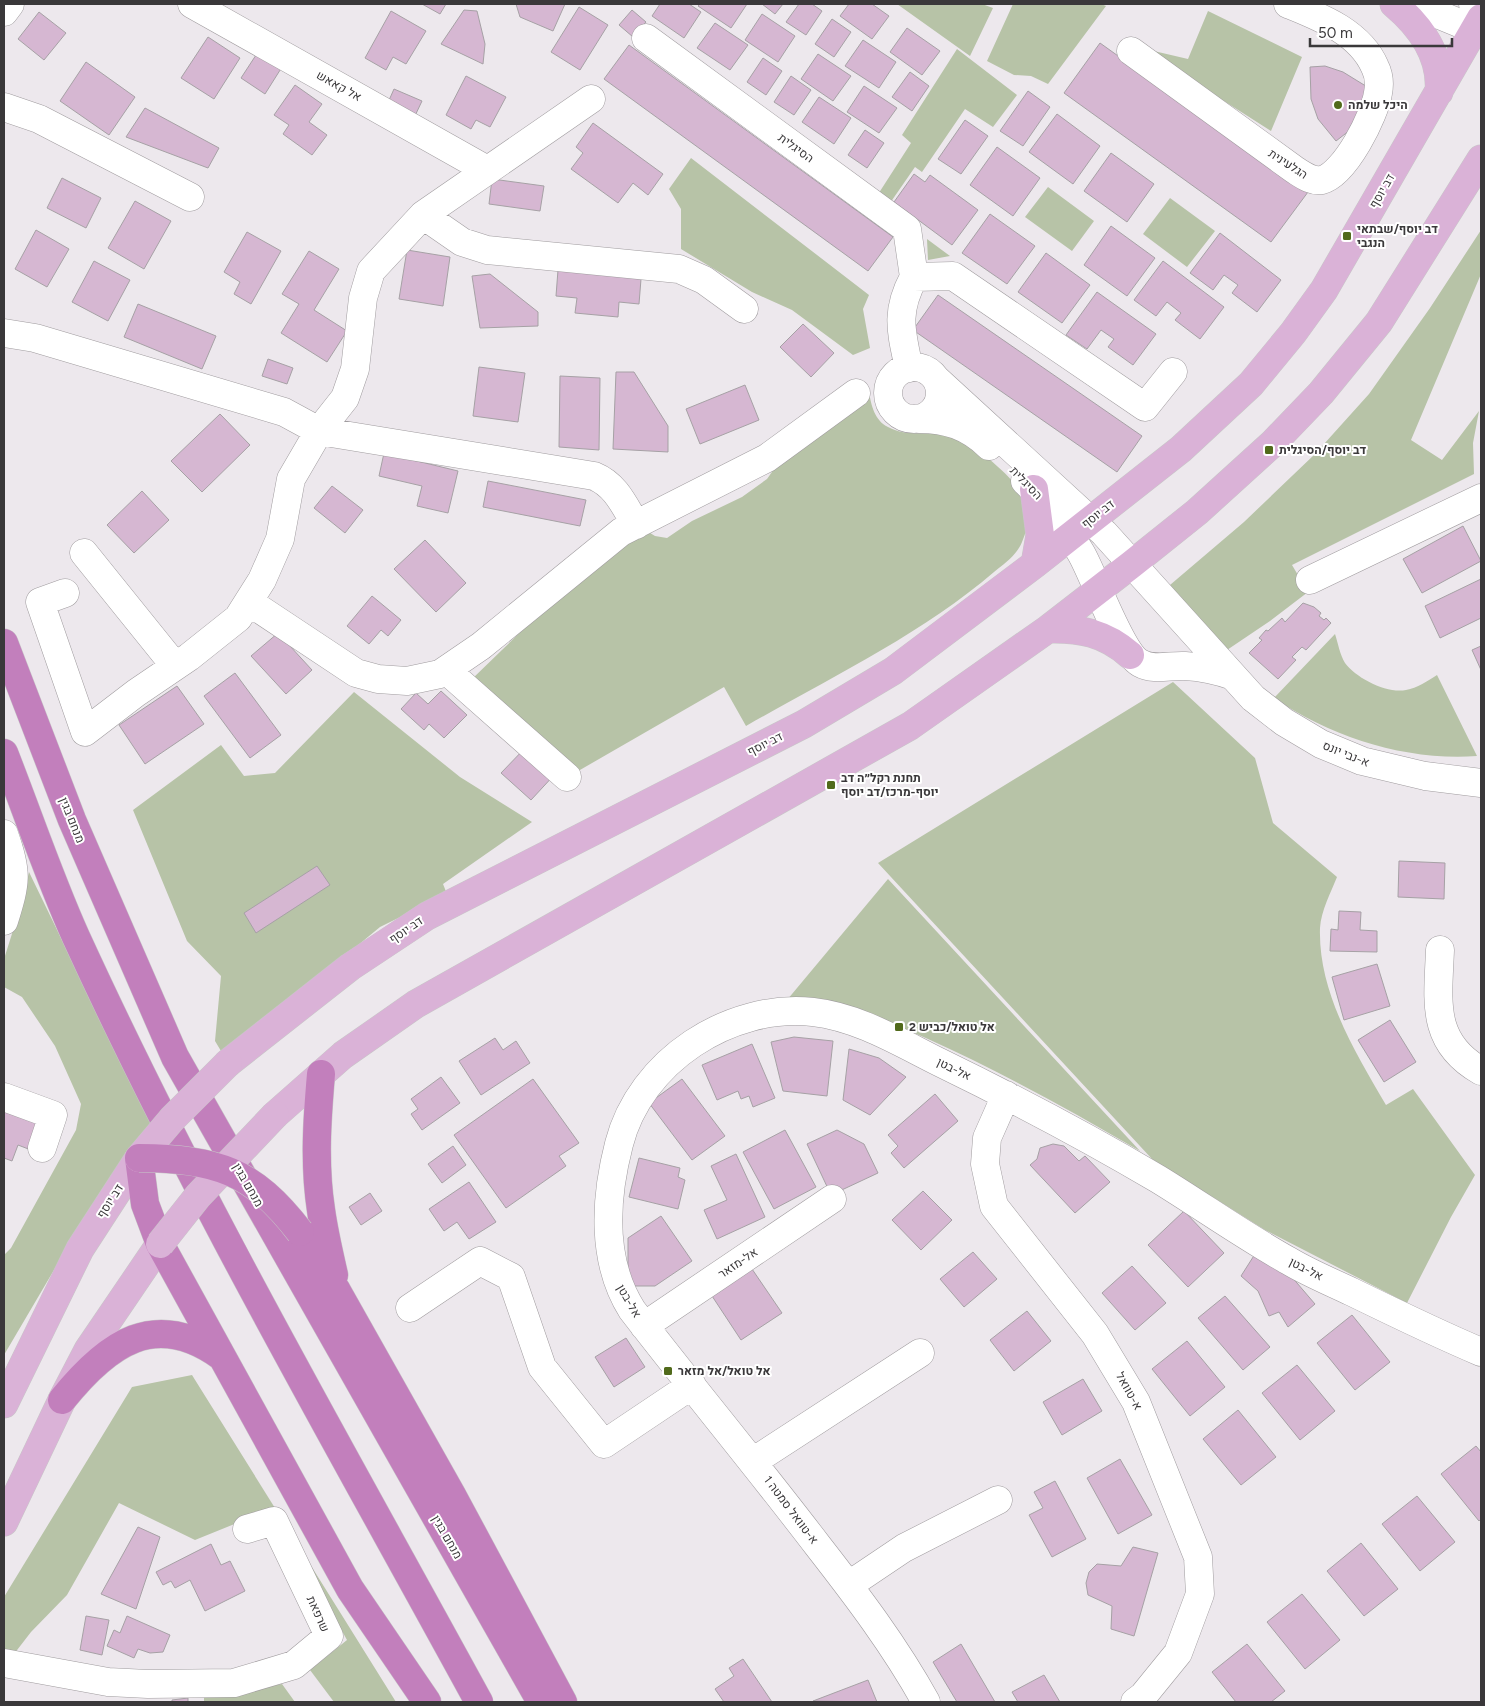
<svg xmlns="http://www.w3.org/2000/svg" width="1485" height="1706" font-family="Figtree,Heebo,sans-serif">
<rect width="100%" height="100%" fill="#ede8ed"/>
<!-- green -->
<path fill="#b7c3a7" d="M897 4H982L993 8 970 56Z
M1013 4H1101L1106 6 1048 84 1031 76 1014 75 987 61Z
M1208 11 1302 57 1271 131 1141 48 1188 59Z
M957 49 1017 95 993 127 965 109 922 172 915 167 888 206 875 199 911 143 902 135Z
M691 158 869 295 863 309 870 348 853 355 792 310 752 292 681 249V209L669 189Z
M1048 187 1094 221 1072 251 1025 217Z
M1170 198 1215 231 1187 267 1143 234Z
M1481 230V274L1411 440 1442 460 1479 411 1473 443 1474 474 1292 565 1308 592 1270 621 1227 650 1170 585 1244 522 1315 454 1369 394 1430 308Z
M927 239 950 256 928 260Z
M869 392C871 405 875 421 888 427 908 438 929 430 951 435 966 439 977 449 989 459 1016 482 1039 504 1022 542 1017 555 1004 564 994 572 922 634 828 679 746 726L724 687 573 774 471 680 570 584 642 528 655 536 667 538 692 521 742 497 767 479 779 462Z
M1335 634C1338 643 1340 655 1345 663 1356 678 1387 694 1406 690 1417 688 1428 681 1437 675L1477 756C1406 761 1333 738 1274 698Z
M1173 682 1255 758 1273 823 1337 877C1331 892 1321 911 1320 928 1318 992 1355 1052 1386 1105L1413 1089 1475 1175 1451 1217 1407 1303 1265 1230 1152 1159 878 863Z
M354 692 460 777 532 822 443 884 447 894 380 927 224 1056 215 1041 221 976 187 941 133 810 221 745 244 776 275 773Z
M29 872 153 1128 84 1219 4 1355V1255L11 1248 76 1130 81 1104 55 1046 22 997 4 987V959L23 899Z
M888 879 1140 1151C1070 1110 1001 1072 928 1039 882 1019 838 995 787 1000Z
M192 1375 396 1702H334L310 1670 347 1640 274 1508 195 1540 119 1503 67 1595 31 1632 14 1654 4 1649V1597L132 1387Z
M282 1684 295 1702H204V1697Z"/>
<!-- building -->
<path fill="#d6b7d2" stroke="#a6a1a5" d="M422 4H446L440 14Z
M516 4H565L553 31 520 17Z
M660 4H689L701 12 684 38 652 16Z
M700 4H747L731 28 698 6Z
M762 4H783L775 14Z
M799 4H812L822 11 806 35 786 22Z
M849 4H872L889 16 872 39 840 16Z
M579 7 608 25 580 70 551 52Z
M464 10 477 11 485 44 483 64 441 44Z
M632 10 646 22 633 37 619 25Z
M391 11 426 31 406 64 393 57 386 70 365 58Z
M39 12 66 33 44 60 18 39Z
M762 14 795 36 778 62 745 40Z
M832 19 851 32 834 57 815 44Z
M715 23 748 45 730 70 697 48Z
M907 28 940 51 922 75 890 52Z
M208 37 240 58 214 99 181 78Z
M863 40 896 62 879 88 845 66Z
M1100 43 1308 192 1271 242 1064 93Z
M629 45 893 237 868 271 604 79Z
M258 52 282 67 265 94 241 78Z
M818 54 851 76 833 101 801 79Z
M763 58 782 71 766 95 747 82Z
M86 62 135 97 109 135 60 101Z
M1325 66 1343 72 1369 88 1354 127 1336 141 1318 119 1311 99 1310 67Z
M910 72 929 86 912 111 892 97Z
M466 76 506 97 490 127 476 120 471 129 446 115Z
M791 76 811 90 794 115 774 102Z
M295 85 322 104 309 122 327 135 312 155 283 134 289 125 274 115Z
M864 86 897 108 879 133 847 112Z
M394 89 422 101 413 120 386 107Z
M1028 91 1050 107 1023 146 1000 131Z
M819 97 851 118 834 144 802 122Z
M145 108 219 148 208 168 126 137Z
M1057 114 1100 146 1073 184 1029 152Z
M965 120 988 136 961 174 938 159Z
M593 123 663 174 648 195 633 183 618 203 571 169 583 153 576 147Z
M865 130 884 143 867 168 848 155Z
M997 147 1040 178 1013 216 970 185Z
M1111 153 1154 184 1127 222 1084 191Z
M914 174 925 182 930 175 978 210 952 245 894 202Z
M62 178 101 198 86 228 47 208Z
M492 179 544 186 540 211 489 204Z
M135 201 171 221 144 269 108 248Z
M990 214 1035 246 1007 284 962 253Z
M1111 226 1155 258 1127 296 1084 265Z
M36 230 69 249 47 287 15 269Z
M247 232 281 251 251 304 234 294 240 282 224 272Z
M1220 233 1281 280 1257 312 1232 293 1238 285 1224 275 1213 290 1190 273Z
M407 250 450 257 443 306 399 299Z
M309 251 339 269 314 310 347 331 327 362 281 333 299 304 282 294Z
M1046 253 1090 285 1062 323 1018 292Z
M94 261 130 280 108 321 72 302Z
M1163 261 1224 307 1200 339 1175 320 1181 313 1167 302 1156 316 1134 300Z
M558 270 641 279 639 304 619 302 618 317 575 313 577 298 556 296Z
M490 274 538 312V326L480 328 472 276Z
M1097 292 1156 334 1133 365 1108 347 1114 339 1101 330 1087 349 1066 335Z
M938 295 1142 436 1117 472 913 330Z
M138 304 216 336 202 369 124 337Z
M803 324 834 353 811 377 780 347Z
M268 359 293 368 287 384 262 376Z
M479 367 525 373 518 422 473 416Z
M616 372H634L668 426V452L613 449Z
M560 376 600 378 599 450 559 447Z
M745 385 759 420 700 444 686 409Z
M220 414 250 445 202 492 171 461Z
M384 453 458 471 448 513 417 506 422 486 379 476Z
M488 481 586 500 580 526 483 507Z
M332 486 363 510 345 533 314 508Z
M142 491 169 520 134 553 107 525Z
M1463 526 1481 561 1422 593 1403 559Z
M425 540 466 583 436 612 394 569Z
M1481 579V618L1440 638 1425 606Z
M372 596 401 620 388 636 381 630 369 644 347 626Z
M1303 603 1314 607 1321 613 1319 616 1324 620 1326 618 1331 623 1306 650 1302 647 1292 657 1296 660 1278 679 1249 653 1262 640 1259 638 1266 630 1268 631 1282 618 1285 622Z
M278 633 312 670 286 694 251 656Z
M1481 646V670L1472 650Z
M235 673 281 735 250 758 204 696Z
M177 686 204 724 145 764 119 725Z
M441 691 467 715 444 738 429 724 424 730 401 709 416 693 428 704Z
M527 746 556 773 531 800 501 773Z
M1399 861 1445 863 1444 899 1398 897Z
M317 866 330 885 256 933 244 913Z
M1339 911 1361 912 1360 930 1377 931V952L1330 951 1331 929 1338 930Z
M1377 964 1390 1006 1344 1020 1332 977Z
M1390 1020 1416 1062 1384 1082 1358 1040Z
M794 1037 833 1041 827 1096 783 1091 771 1042Z
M495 1038 503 1050 516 1041 530 1063 481 1095 459 1061Z
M752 1044 775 1098 753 1107 749 1096 741 1099 738 1091 717 1100 702 1065Z
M849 1049 879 1058 906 1077 870 1115 843 1100Z
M441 1077 460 1103 422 1130 411 1114 418 1109 411 1099Z
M533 1079 579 1143 559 1156 566 1166 506 1208 454 1135Z
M682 1079 725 1136 692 1160 649 1103Z
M935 1094 958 1121 904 1168 891 1153 898 1146 888 1135Z
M4 1107 41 1120 31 1150 18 1145 12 1161 4 1158Z
M785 1130 816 1187 774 1209 743 1152Z
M837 1130 864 1144 878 1173 831 1195 807 1144Z
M1053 1144 1064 1146 1079 1161 1085 1156 1110 1182 1075 1213 1030 1165 1037 1159 1040 1148Z
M453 1146 466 1165 442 1183 428 1164Z
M736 1154 765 1217 717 1239 704 1210 727 1200 711 1166Z
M639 1158 680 1168 678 1177 685 1180 678 1209 629 1197Z
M469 1182 496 1222 469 1239 457 1222 444 1231 429 1209Z
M923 1191 952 1220 921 1250 892 1220Z
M370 1193 382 1211 361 1225 349 1207Z
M1184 1211 1224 1253 1188 1287 1148 1245Z
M661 1216 692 1261 655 1286H628V1238Z
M973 1252 997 1279 964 1307 940 1279Z
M1255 1254 1291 1276 1315 1304 1288 1327 1279 1312 1269 1316 1258 1291 1241 1276Z
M1132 1266 1166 1303 1135 1330 1102 1293Z
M752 1269 782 1313 741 1340 712 1296Z
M1225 1296 1270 1347 1243 1370 1198 1318Z
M1027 1311 1051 1341 1014 1371 990 1340Z
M1352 1315 1390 1362 1355 1390 1317 1343Z
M626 1338 645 1367 614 1387 595 1357Z
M1187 1341 1225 1387 1190 1416 1152 1369Z
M1297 1365 1335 1411 1300 1440 1262 1393Z
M1083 1379 1102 1411 1062 1435 1043 1402Z
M1238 1410 1276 1457 1241 1485 1203 1439Z
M1476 1446 1481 1452V1519L1479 1521 1441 1474Z
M1120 1459 1152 1515 1118 1534 1087 1478Z
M1055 1481 1086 1539 1052 1557 1029 1515 1043 1508 1034 1492Z
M1417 1496 1455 1542 1420 1571 1382 1524Z
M138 1527 160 1537 136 1609 101 1594Z
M1361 1543 1398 1589 1364 1616 1327 1571Z
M211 1544 221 1565 230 1561 245 1591 205 1611 190 1580 175 1588 171 1581 163 1585 156 1572Z
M1133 1547 1158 1553 1134 1636 1111 1629 1112 1606 1088 1595 1086 1583 1089 1572 1097 1564 1121 1566Z
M1302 1594 1340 1640 1305 1669 1267 1622Z
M86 1616 109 1620 102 1655 80 1650Z
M127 1616 170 1635 163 1652 150 1653 138 1649 134 1658 107 1646 114 1630 120 1633Z
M961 1644 995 1702H957L933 1662Z
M1247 1644 1285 1691 1271 1702H1236L1212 1672Z
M743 1659 772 1702H724L715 1689 734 1676 729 1668Z
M1044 1675 1060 1702H1018L1012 1692Z
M868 1680 877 1702 813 1701Z
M188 1698V1702H172V1700Z"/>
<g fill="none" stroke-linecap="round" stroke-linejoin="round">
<!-- minor casing -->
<g stroke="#a09c9f" stroke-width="29">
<path id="minor" d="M192 4 487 170
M1413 4 1481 32
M1473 4 1481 7
M4 12 10 4
M646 38 907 229 914 277 953 276 1145 407 1173 372
M1131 51 1295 170C1303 175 1312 182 1322 180 1345 174 1375 115 1378 93 1380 83 1379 75 1375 67 1360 32 1320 17 1288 4
M4 107 39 119 190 197
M423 215 462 242 487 250 679 269 704 280 744 309
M4 333 35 338 284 412 319 431 594 476C616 485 624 505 636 525
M888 393a26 26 0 1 1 52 0a26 26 0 1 1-52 0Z
M909 368C901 331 895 312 914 277
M936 379 1104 533 1253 698 1284 722 1321 744 1362 761 1425 776 1481 783
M919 419C947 419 968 426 989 446
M1025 481C1047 502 1066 527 1081 553 1095 577 1120 652 1140 663 1154 671 1170 665 1185 666 1202 667 1217 670 1233 676
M84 553 175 666
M1310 580 1481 498
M65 593 40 602 85 732 136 693 189 657 238 618 262 580 280 539 291 479 319 431 345 398 355 369 363 298 371 271 423 215 591 99
M249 602 356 673 378 679 407 681 440 674 481 646 621 532 767 458 856 393
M446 670 567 777
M4 834C18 873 16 882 4 921
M1440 950C1438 1001 1430 1042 1481 1071
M1006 1095 987 1138 985 1164 994 1206 1095 1334 1136 1402 1198 1557 1200 1594 1178 1653 1143 1696 1135 1702
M4 1097 53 1115 42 1148
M410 1308 480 1261 511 1277 542 1367 604 1444 692 1385
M644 1326 832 1199
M754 1461 920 1353
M849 1585 904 1548 998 1500
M4 1663 108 1682 148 1684 234 1683 294 1665 329 1636 274 1521 247 1529
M926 1702C895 1646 857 1596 818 1546 757 1466 693 1389 632 1310 601 1261 605 1198 619 1144 640 1061 730 1003 813 1012 858 1017 899 1042 939 1062 1013 1098 1087 1137 1158 1179 1202 1206 1244 1236 1289 1261 1309 1273 1331 1282 1352 1292 1395 1313 1438 1334 1481 1352"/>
</g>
<!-- major casing -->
<g stroke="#c8c7c8" stroke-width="29">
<path id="major" d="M1394 4C1420 26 1442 56 1439 92
M1034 489 1040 535 1035 564
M1048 629C1080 628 1105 633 1130 655
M228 1063 350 967 427 916 804 724 893 671 1035 564 1181 449 1251 384 1293 333 1324 290 1481 18
M275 1115 343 1055 416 1004 910 726 1048 629 1132 564 1197 512 1273 443 1321 393 1379 322 1481 159
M4 1404 80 1249 139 1158
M4 1522 62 1400 88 1350 160 1244"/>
</g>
<!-- highway casing -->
<g stroke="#c8c7c8" stroke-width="29">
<path id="highway" d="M4 643 72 820 175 1057 541 1702
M4 753C28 814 49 877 76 937 196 1199 341 1449 479 1702
M321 1074C317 1120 314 1165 321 1210 324 1232 329 1253 334 1275
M139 1158 145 1204 160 1244 350 1589 427 1702
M300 1232 337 1291 452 1495 563 1702
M62 1400C107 1344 155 1308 222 1357"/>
</g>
<!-- minor -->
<use href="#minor" stroke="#fff" stroke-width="28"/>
<!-- major -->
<use href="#major" stroke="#dab2d7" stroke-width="28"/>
<!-- highway -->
<use href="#highway" stroke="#c27fbc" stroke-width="28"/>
<!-- major-bridge casing -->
<g stroke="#c8c7c8" stroke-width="29" stroke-linecap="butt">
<path id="major-bridge" d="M139 1158 172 1119 228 1063
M160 1244 198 1196 275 1115"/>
</g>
<!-- highway-bridge casing -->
<g stroke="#c8c7c8" stroke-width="29" stroke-linecap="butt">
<path id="highway-bridge" d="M139 1158C217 1159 252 1170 300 1232"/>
</g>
<!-- major-bridge -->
<use href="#major-bridge" stroke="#dab2d7" stroke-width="28"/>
<!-- highway-bridge -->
<use href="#highway-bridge" stroke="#c27fbc" stroke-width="28"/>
</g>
<!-- markers -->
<g fill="#516a1b" stroke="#fff" stroke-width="2">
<circle cx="1338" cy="105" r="5"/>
<rect x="1342" y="231" width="10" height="10" rx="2.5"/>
<rect x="1264" y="445" width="10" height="10" rx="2.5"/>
<rect x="826" y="780" width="10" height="10" rx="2.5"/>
<rect x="894" y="1022" width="10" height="10" rx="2.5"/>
<rect x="663" y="1366" width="10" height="10" rx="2.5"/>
</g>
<g text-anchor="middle" stroke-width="4" stroke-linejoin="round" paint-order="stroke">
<!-- street labels -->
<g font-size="12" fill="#3a383a" stroke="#fff">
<text transform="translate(339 86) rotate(29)" y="4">אל קאאש</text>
<text transform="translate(796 148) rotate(36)" y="4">הסיגלית</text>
<text transform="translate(1288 164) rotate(33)" y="4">הגלעינית</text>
<text transform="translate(1382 191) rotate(-60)" y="4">דב יוסף</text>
<text transform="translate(1026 483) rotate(46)" y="4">הסיגלית</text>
<text transform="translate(1098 514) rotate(-38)" y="4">דב יוסף</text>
<text transform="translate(765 744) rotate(-27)" y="4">דב יוסף</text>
<text transform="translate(1346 754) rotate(22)" y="4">א-נבי יונס</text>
<text transform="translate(72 820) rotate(68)" y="4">מנחם בגין</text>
<text transform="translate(406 930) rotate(-34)" y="4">דב יוסף</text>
<text transform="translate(954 1069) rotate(26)" y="4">אל-בטן</text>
<text transform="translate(248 1185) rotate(60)" y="4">מנחם בגין</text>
<text transform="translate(110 1201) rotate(-57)" y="4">דב יוסף</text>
<text transform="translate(738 1263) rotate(-34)" y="4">אל-מזאר</text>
<text transform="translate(1306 1269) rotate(27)" y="4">אל-בטן</text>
<text transform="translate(629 1301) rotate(60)" y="4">אל-בטן</text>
<text transform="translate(1129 1391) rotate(61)" y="4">א-טוואל</text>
<text transform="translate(791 1510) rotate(53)" y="4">א-טוואל סמטה 1</text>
<text transform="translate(447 1537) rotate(60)" y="4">מנחם בגין</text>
<text transform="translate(318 1614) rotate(66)" y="4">שרפאת</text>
</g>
<!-- poi labels -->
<g font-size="12" font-weight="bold" fill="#3a383a" stroke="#fff" text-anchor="start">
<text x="1348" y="109">היכל שלמה</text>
<text x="1357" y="233">דב יוסף/שבתאי<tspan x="1357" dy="14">הנגבי</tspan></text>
<text x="1279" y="454">דב יוסף/הסיגלית</text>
<text x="841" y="782">תחנת רקל״ה דב<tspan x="841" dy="14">יוסף-מרכז/דב יוסף</tspan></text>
<text x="909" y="1031">אל טואל/כביש 2</text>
<text x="678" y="1375">אל טואל/אל מזאר</text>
</g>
</g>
<!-- border -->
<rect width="1485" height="1706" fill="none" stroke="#3a383a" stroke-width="10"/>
<!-- scale -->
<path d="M1310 38v8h142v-8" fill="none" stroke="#3a383a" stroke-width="2.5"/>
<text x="1318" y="38" font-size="15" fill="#3a383a" stroke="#ffffff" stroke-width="4" paint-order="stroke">50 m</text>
</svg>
